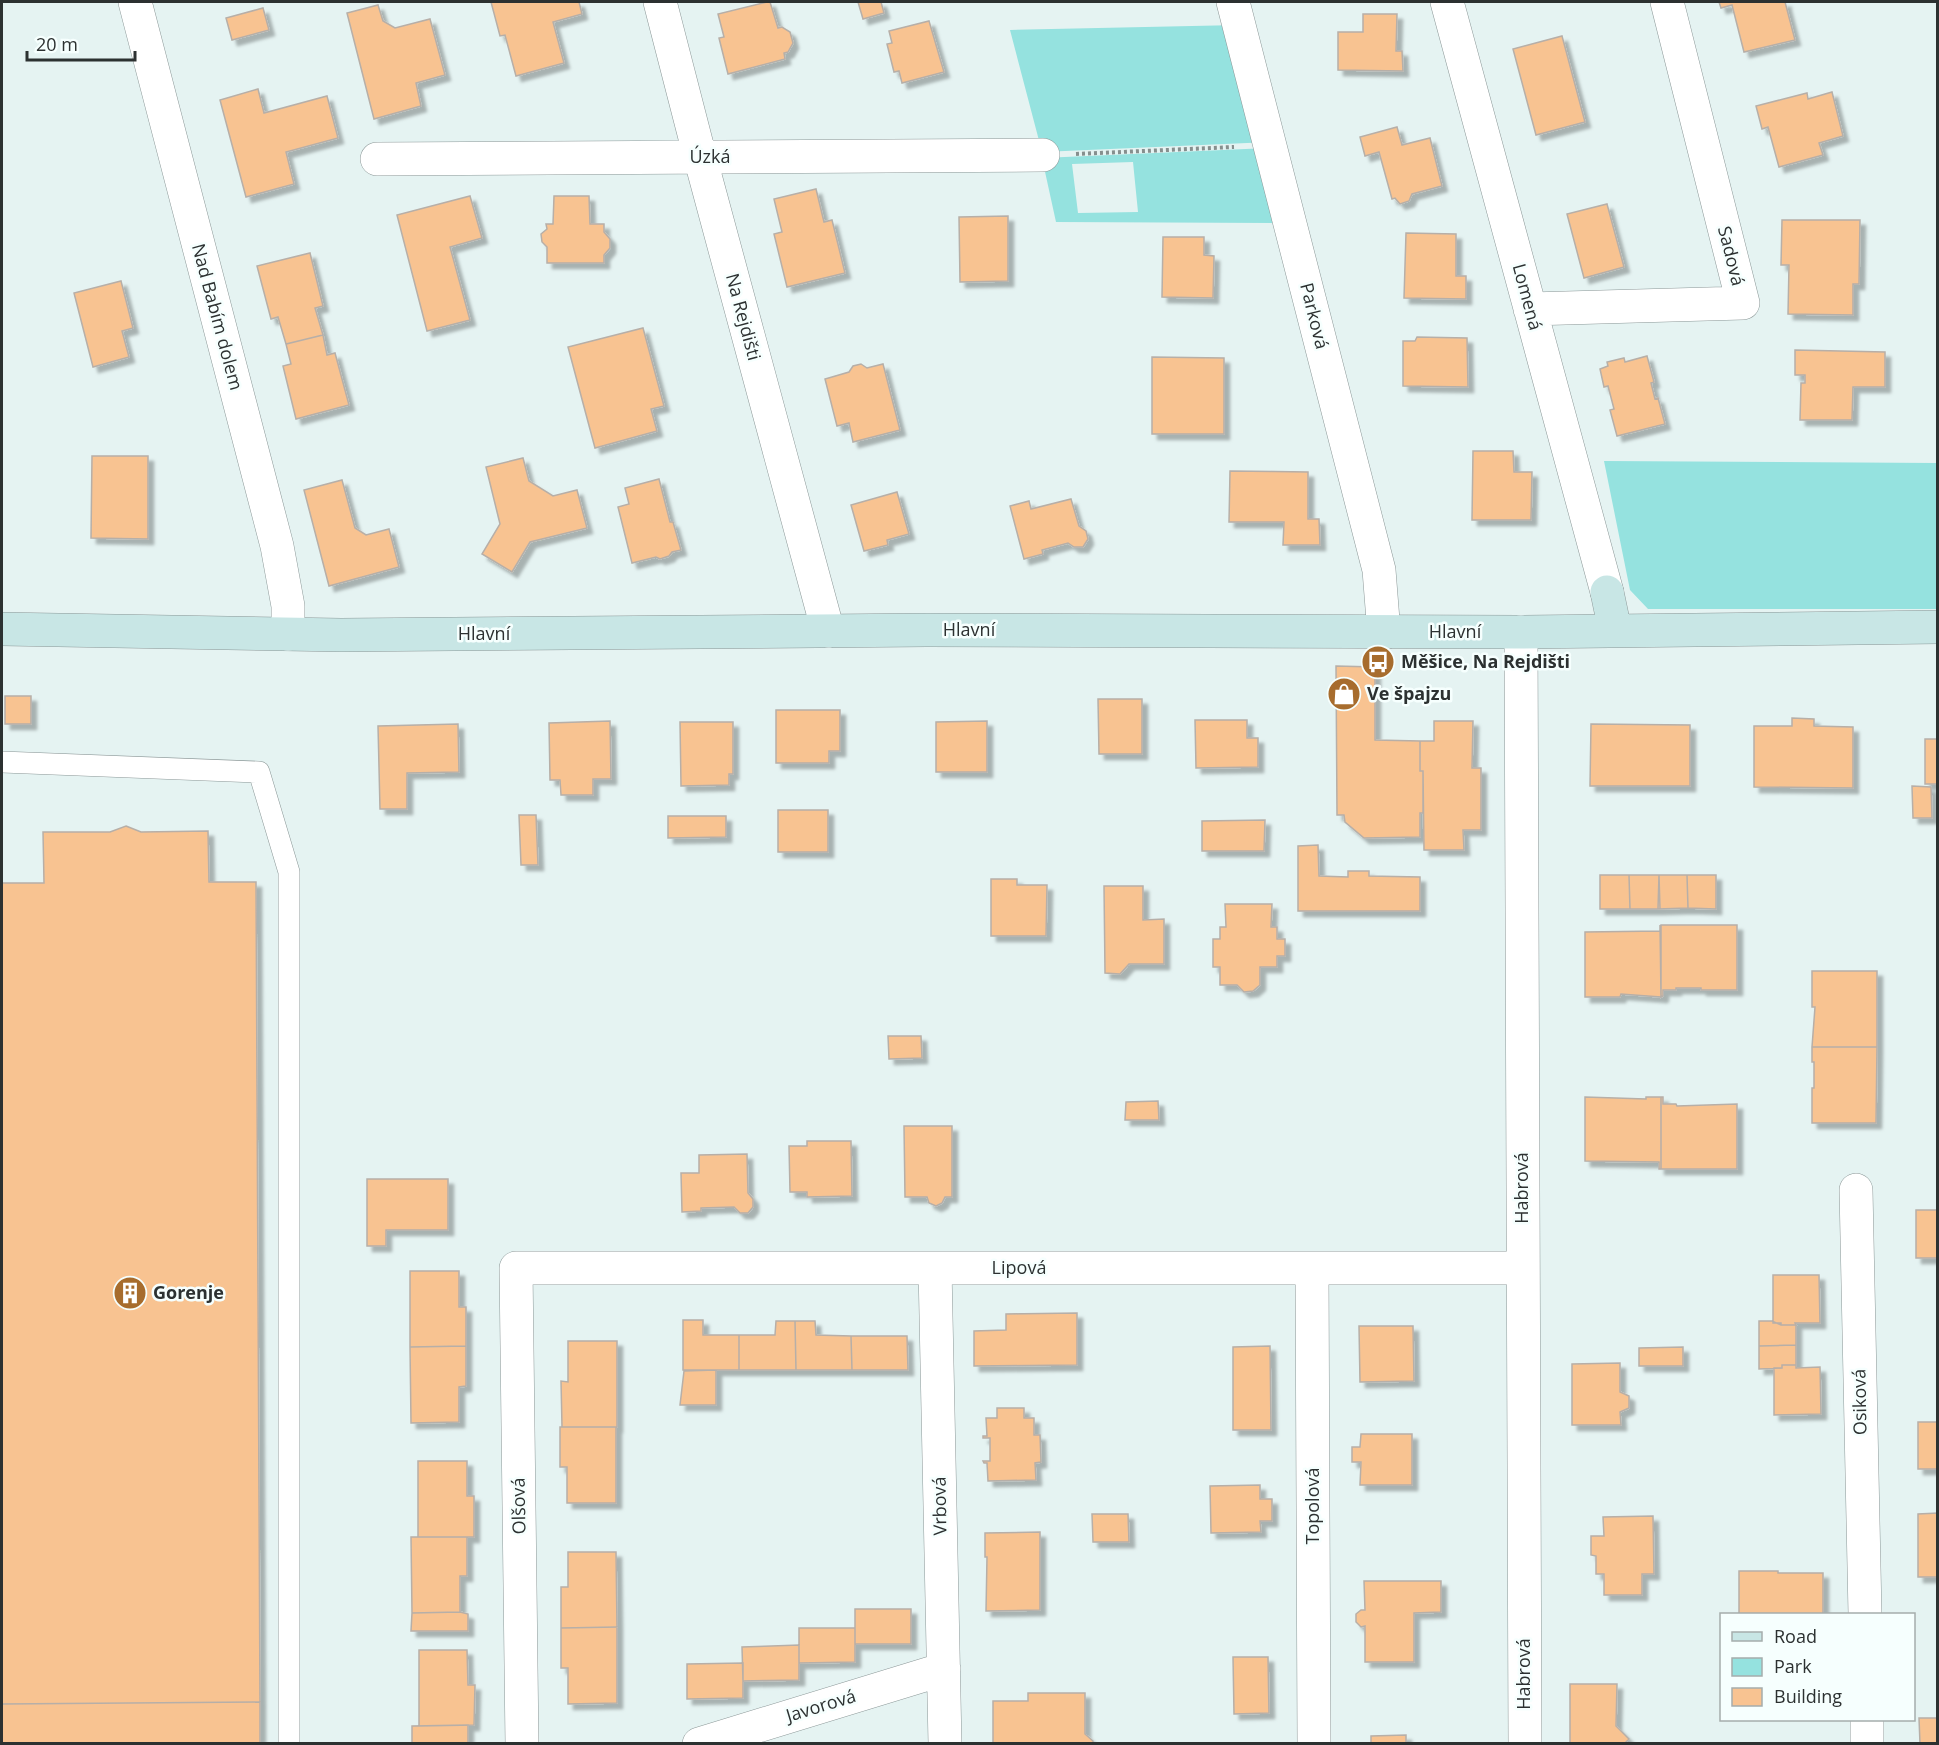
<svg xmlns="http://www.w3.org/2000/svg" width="1939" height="1745" font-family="'Open Sans',sans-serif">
<defs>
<filter id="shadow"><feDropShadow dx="5.5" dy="5.5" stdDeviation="1.5" flood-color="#0004"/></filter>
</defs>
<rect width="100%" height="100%" fill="#e5f3f2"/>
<!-- green -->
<path fill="#95e2df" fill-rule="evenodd" d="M1239 25 1270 142 1042 152 1010 30Z
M1268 148 1287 223 1056 222 1042 158ZM1133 162 1138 212 1078 213 1072 164Z
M1604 461 1937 463V609H1648L1630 590Z"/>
<!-- building -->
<path fill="#f8c391" stroke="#b7afa8" stroke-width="1.5" filter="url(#shadow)" d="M491 2H579L582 14 553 22 564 63 516 76 505 35 500 36Z
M767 2H770L778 28 782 27 790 32 793 43 788 52 784 53 785 59 728 74 719 38 724 37 718 14Z
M858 2H881L884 13 863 19Z
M1719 2H1787H1785L1795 40 1744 52 1732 5 1721 8Z
M378 5 383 21 395 28 430 19 445 75 416 83 421 106 374 119 347 13Z
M263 8 269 30 232 40 226 18Z
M1363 14H1397L1396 51H1402L1403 71 1338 70V32H1363Z
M929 21 944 72 902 83 899 71 894 72 887 44 892 43 889 31Z
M1562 36 1585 122 1536 135 1513 49Z
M258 89 264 113 327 96 338 138 286 152 294 184 246 197 220 100Z
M1832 92 1843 136 1819 143 1823 155 1779 167 1768 127 1762 129 1756 106 1807 93 1808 99Z
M1397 127 1402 145 1430 138 1442 186 1412 194 1409 201 1400 204 1395 198 1392 199 1379 152 1365 156 1360 137Z
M816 189 824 222 832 220 845 273 787 287 774 234 782 232 774 199Z
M470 196 482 238 450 247 470 320 427 331 397 215Z
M554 196H589L590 224H604V232L610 239V248L604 255V263H547V247L542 242 541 234 547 229 546 224H553Z
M1607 204 1624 267 1584 278 1567 214Z
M1008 216V281L960 282 959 217Z
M1782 220H1860L1859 284H1853V315L1788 314 1789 265H1781Z
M1406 233 1456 234V276H1466V299L1404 298Z
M1163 237H1204V255L1214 256 1213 298 1162 297Z
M310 253 323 306 315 308 323 335 286 344 278 317 271 319 257 266Z
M121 281 133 328 122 331 129 357 93 367 74 293Z
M643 328 664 406 651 409 657 431 595 448 568 347Z
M323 335 327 355 335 353 349 405 296 419 283 366 291 364 286 344Z
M1417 337 1467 338 1468 387 1403 386V341H1415Z
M1795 350 1885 352V387H1853L1852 420H1800L1801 383H1805V375H1795Z
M1647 356 1654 382 1651 383 1655 399 1658 398 1665 424 1617 436 1610 410 1614 409 1608 386 1604 387 1600 369 1608 366 1607 362 1624 358 1625 362Z
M1152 357 1224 358V434H1152Z
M861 364 867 368 883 364 900 430 853 442 849 423 837 426 825 379 849 372 853 366Z
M1473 451H1513L1514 472H1532L1531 520H1472Z
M92 456H148V539L91 538Z
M523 458 529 481 553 496 577 490 587 528 530 542 512 572 482 554 500 524 486 467Z
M1230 471 1308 472V519H1319L1320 545H1283L1284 522H1229Z
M659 479 670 522H673L681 550 672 552 669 556 660 559 656 557 632 563 618 507 629 504 625 488Z
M342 480 355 528 366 535 389 529 399 567 329 586 304 490Z
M897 492 909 534 887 540 888 545 864 551 851 505Z
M1071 499 1079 526 1086 531 1088 539 1083 547H1074L1068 543 1042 550 1043 554 1024 559 1010 506 1029 501 1031 509Z
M1336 666 1375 667V740L1420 741V771H1423V813H1420V837L1364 838 1345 822 1344 815H1337Z
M5 696H31V724H5Z
M1098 699H1142V754H1099Z
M776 710H840V751H829V763H776Z
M1792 718 1814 719V726L1853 727V788L1754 787V726H1792Z
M1195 720H1247V738H1258V767L1196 768Z
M610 721 611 779H593V795H561L560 780H550L549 723Z
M987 721V772H936V722Z
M1434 721H1473L1472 768H1481V830H1463L1464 850H1424L1423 771H1420V741H1434Z
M680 722H733V774H729V785L681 786Z
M458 724 459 772 407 773V809H380L378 726Z
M1591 724 1690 725V786H1590Z
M1937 736H1938V784H1925V739H1937Z
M1912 786 1931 787 1932 818H1913Z
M778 810H828V852H778Z
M519 815H536L538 865H521Z
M668 816H726V837L668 838Z
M1265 820 1264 851H1202V821Z
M126 826 141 832 208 831 209 882H256L260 1702 2 1704V883H44L43 832H110Z
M1318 845 1319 876 1348 877V871H1369V876L1420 877V911H1298V846Z
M1600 875H1629L1630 909H1600Z
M1629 875H1659L1660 909H1630Z
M1659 875H1687L1688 908 1658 909Z
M1687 875H1716V909L1688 908Z
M991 879H1017V885H1047L1046 936H991Z
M1104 886H1143V920L1164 919V964H1129L1120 974 1105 973Z
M1225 904H1272L1271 927H1277V939H1285V956H1277V967H1260V985L1253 991 1244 992 1237 985H1220V967H1213V939H1220V927H1226Z
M1660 925 1661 997 1621 994 1620 997H1585V932L1660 931Z
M1661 925H1737V990H1701V988H1676V990H1663V996L1661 997Z
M1812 971H1877V1047H1812L1815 1007H1812Z
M888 1036H921L922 1058 889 1059Z
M1812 1047H1877L1876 1123H1812V1088H1814V1062H1812Z
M1585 1097 1646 1099V1097H1661V1169H1659V1162L1585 1161Z
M1661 1097H1663V1104H1676L1677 1106 1737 1104V1169H1661Z
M1158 1101 1159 1120H1125L1126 1102Z
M904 1126H952V1197H945L942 1203 936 1206 929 1203 927 1197H905Z
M807 1141H851L852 1196 807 1197V1192H790L789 1146H807Z
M747 1154 748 1193 753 1199V1207L748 1213H740L734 1207 701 1208V1211L682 1212 681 1173H699V1155Z
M367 1179H448V1230H386V1246H367Z
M1916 1210H1938V1258H1916Z
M410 1271H459V1307H466V1346L410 1347Z
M1773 1275H1819L1820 1323H1795L1796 1325H1781V1323H1773Z
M1077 1313V1365L974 1366V1331L1006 1330V1314Z
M683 1320H703V1335H739V1370H683Z
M776 1321H795L796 1370H739V1335H775Z
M795 1321H815L816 1335 851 1336 852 1370H796Z
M1759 1321H1772L1781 1325H1796V1345L1759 1346Z
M1359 1326H1413L1414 1381 1360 1382Z
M851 1336H907L908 1370H852Z
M568 1341H617V1427H562L561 1381 568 1382Z
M1796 1345V1365H1782V1368L1759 1369V1346Z
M466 1346V1386L459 1387V1422L411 1423 410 1347Z
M1270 1346 1271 1430H1233V1347Z
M1683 1347V1366H1639V1348Z
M1620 1363V1392L1629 1396V1408L1620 1412 1621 1425H1572V1364Z
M1782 1365H1796V1368L1820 1367 1821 1414 1774 1415V1368H1782Z
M716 1370V1405H680L684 1371Z
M997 1408H1024V1418H1034V1435H1040L1041 1462 1035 1463 1036 1480 988 1481 987 1463H984L983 1461H990V1438H983V1436H987L986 1418H997Z
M1918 1422H1938V1469H1918Z
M560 1427H616V1503H567V1467H560Z
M1361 1434H1412V1485H1360L1361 1462H1352V1447H1360Z
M418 1461H467V1496H474V1537H418Z
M1260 1485V1499H1272V1521H1260L1261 1532 1211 1533 1210 1486Z
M1938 1513V1577H1918V1514Z
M1092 1514H1128L1129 1542H1093Z
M1653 1516 1654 1574H1642V1595H1604V1574H1596V1556L1591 1555V1536H1604L1603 1517Z
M1040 1532V1610L986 1611 987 1557H985V1533Z
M411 1537H467V1576H460V1612L412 1613Z
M568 1552H616L617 1627 561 1628V1587H568Z
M1739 1571H1778V1573H1823V1614H1739Z
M1364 1581H1441V1612L1414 1613V1662H1365V1626L1361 1627 1356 1622V1614L1361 1610H1365Z
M855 1609H911V1644H855Z
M460 1612 468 1614V1631H411L412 1613Z
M617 1627V1703L568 1704V1668H561V1628Z
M799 1628H855V1662L799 1663Z
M799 1645V1680L743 1681 742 1647Z
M419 1650H467L468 1685H475L474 1725 419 1726Z
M1233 1657H1268L1269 1713 1234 1714Z
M743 1663V1698L687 1699V1664Z
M1570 1684H1617L1616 1726 1629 1739 1624 1744H1570Z
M1028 1693H1085V1734L1093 1741V1744H993V1701H1028Z
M260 1702V1744H2V1704Z
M1919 1718H1938V1744H1920Z
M468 1725V1744H412V1726Z
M1406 1735V1744H1371V1736Z"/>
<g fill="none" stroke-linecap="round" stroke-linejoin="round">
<!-- lane casing -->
<g stroke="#8c9898" stroke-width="22">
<path id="lane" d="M2 762 259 772 289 872V1744"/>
</g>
<!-- street casing -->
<g stroke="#8c9898" stroke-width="34">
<path id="street" d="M135 2 277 546 288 606V634
M660 2 700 157 828 631
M1233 2 1379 570 1384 633
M1447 2 1607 592
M377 159 1043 155
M1530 309 1743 303 1667 2
M1521 632 1525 1744
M1856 1190 1865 1614
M935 1268 945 1744
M1312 1268 1314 1744
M1867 1720V1744
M522 1744 516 1268H1523
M699 1744 944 1669"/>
</g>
<!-- secondary casing -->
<g stroke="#8c9898" stroke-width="34">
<path id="secondary" d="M1607 592 1615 630
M2 629 341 635 927 630 1521 632 1938 627"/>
</g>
<!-- path -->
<path stroke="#868f8e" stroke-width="4" stroke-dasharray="3 3" stroke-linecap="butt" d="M1076 154 1234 147"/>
<!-- lane -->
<use href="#lane" stroke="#fff" stroke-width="21"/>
<!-- street -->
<use href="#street" stroke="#fff" stroke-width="33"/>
<!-- secondary -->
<use href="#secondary" stroke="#c8e6e5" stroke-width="33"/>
</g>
<!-- icons -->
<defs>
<g id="bus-disc" transform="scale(1.725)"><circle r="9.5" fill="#a76c2d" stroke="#f6fffe"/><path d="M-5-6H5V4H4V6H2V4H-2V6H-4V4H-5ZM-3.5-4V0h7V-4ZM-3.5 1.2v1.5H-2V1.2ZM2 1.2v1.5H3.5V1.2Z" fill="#fff"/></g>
<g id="shop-disc" transform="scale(1.725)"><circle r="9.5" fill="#a76c2d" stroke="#f6fffe"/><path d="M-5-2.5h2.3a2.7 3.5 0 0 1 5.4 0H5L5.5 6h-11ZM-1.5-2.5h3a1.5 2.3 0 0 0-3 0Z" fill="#fff"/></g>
<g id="building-disc" transform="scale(1.725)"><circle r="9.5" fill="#a76c2d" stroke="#f6fffe"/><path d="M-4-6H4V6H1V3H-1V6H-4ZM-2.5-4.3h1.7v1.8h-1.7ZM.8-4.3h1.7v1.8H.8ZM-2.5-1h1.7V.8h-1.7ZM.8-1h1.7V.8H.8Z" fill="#fff"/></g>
</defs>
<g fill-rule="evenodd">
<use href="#bus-disc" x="1378" y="662"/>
<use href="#shop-disc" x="1344" y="694"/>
<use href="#building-disc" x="130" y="1293"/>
</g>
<g text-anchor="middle" stroke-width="5" stroke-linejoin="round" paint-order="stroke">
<!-- street labels -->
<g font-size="18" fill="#2c3131" stroke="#f6fffe">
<text x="710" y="163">Úzká</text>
<text transform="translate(1731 256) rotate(76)" y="6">Sadová</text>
<text transform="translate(1527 297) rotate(75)" y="6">Lomená</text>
<text transform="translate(1314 316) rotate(76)" y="6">Parková</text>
<text transform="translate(217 317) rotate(75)" y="6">Nad Babím dolem</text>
<text transform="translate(743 317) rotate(75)" y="6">Na Rejdišti</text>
<text x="969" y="636">Hlavní</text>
<text x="1455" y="638">Hlavní</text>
<text x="484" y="640">Hlavní</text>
<text transform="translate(1522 1188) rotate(-90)" y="6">Habrová</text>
<text x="1019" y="1274">Lipová</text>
<text transform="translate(1860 1402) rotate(-91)" y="6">Osiková</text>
<text transform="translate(519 1506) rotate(-91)" y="6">Olšová</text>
<text transform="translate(940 1506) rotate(-91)" y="6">Vrbová</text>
<text transform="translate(1313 1506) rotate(-90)" y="6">Topolová</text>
<text transform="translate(1524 1674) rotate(-90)" y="6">Habrová</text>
<text transform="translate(821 1706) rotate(-17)" y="6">Javorová</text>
</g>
<!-- poi labels -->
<g font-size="18" font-weight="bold" fill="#2c3131" stroke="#f6fffe" text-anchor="start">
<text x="1401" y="668">Měšice, Na Rejdišti</text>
<text x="1367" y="700">Ve špajzu</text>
<text x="153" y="1299">Gorenje</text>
</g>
</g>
<!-- border -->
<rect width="1939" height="1745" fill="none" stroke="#2c3131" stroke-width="6"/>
<!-- legend -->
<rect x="1720" y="1613" width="195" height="108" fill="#f6fffe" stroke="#a5adac" stroke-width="1.5"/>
<rect x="1732" y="1632" width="30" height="9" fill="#c8e6e5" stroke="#a5adac" stroke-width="1.5"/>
<text x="1774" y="1643" font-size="18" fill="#2c3131">Road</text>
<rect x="1732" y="1658" width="30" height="18" fill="#95e2df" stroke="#a5adac" stroke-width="1.5"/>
<text x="1774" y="1673" font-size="18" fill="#2c3131">Park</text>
<rect x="1732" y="1688" width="30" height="18" fill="#f8c391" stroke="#a5adac" stroke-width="1.5"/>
<text x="1774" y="1703" font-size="18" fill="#2c3131">Building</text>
<!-- scale -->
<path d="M27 51v9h108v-9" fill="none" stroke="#2c3131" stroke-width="3"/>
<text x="36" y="51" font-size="18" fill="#2c3131" stroke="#f6fffe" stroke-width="4.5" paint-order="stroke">20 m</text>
</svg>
